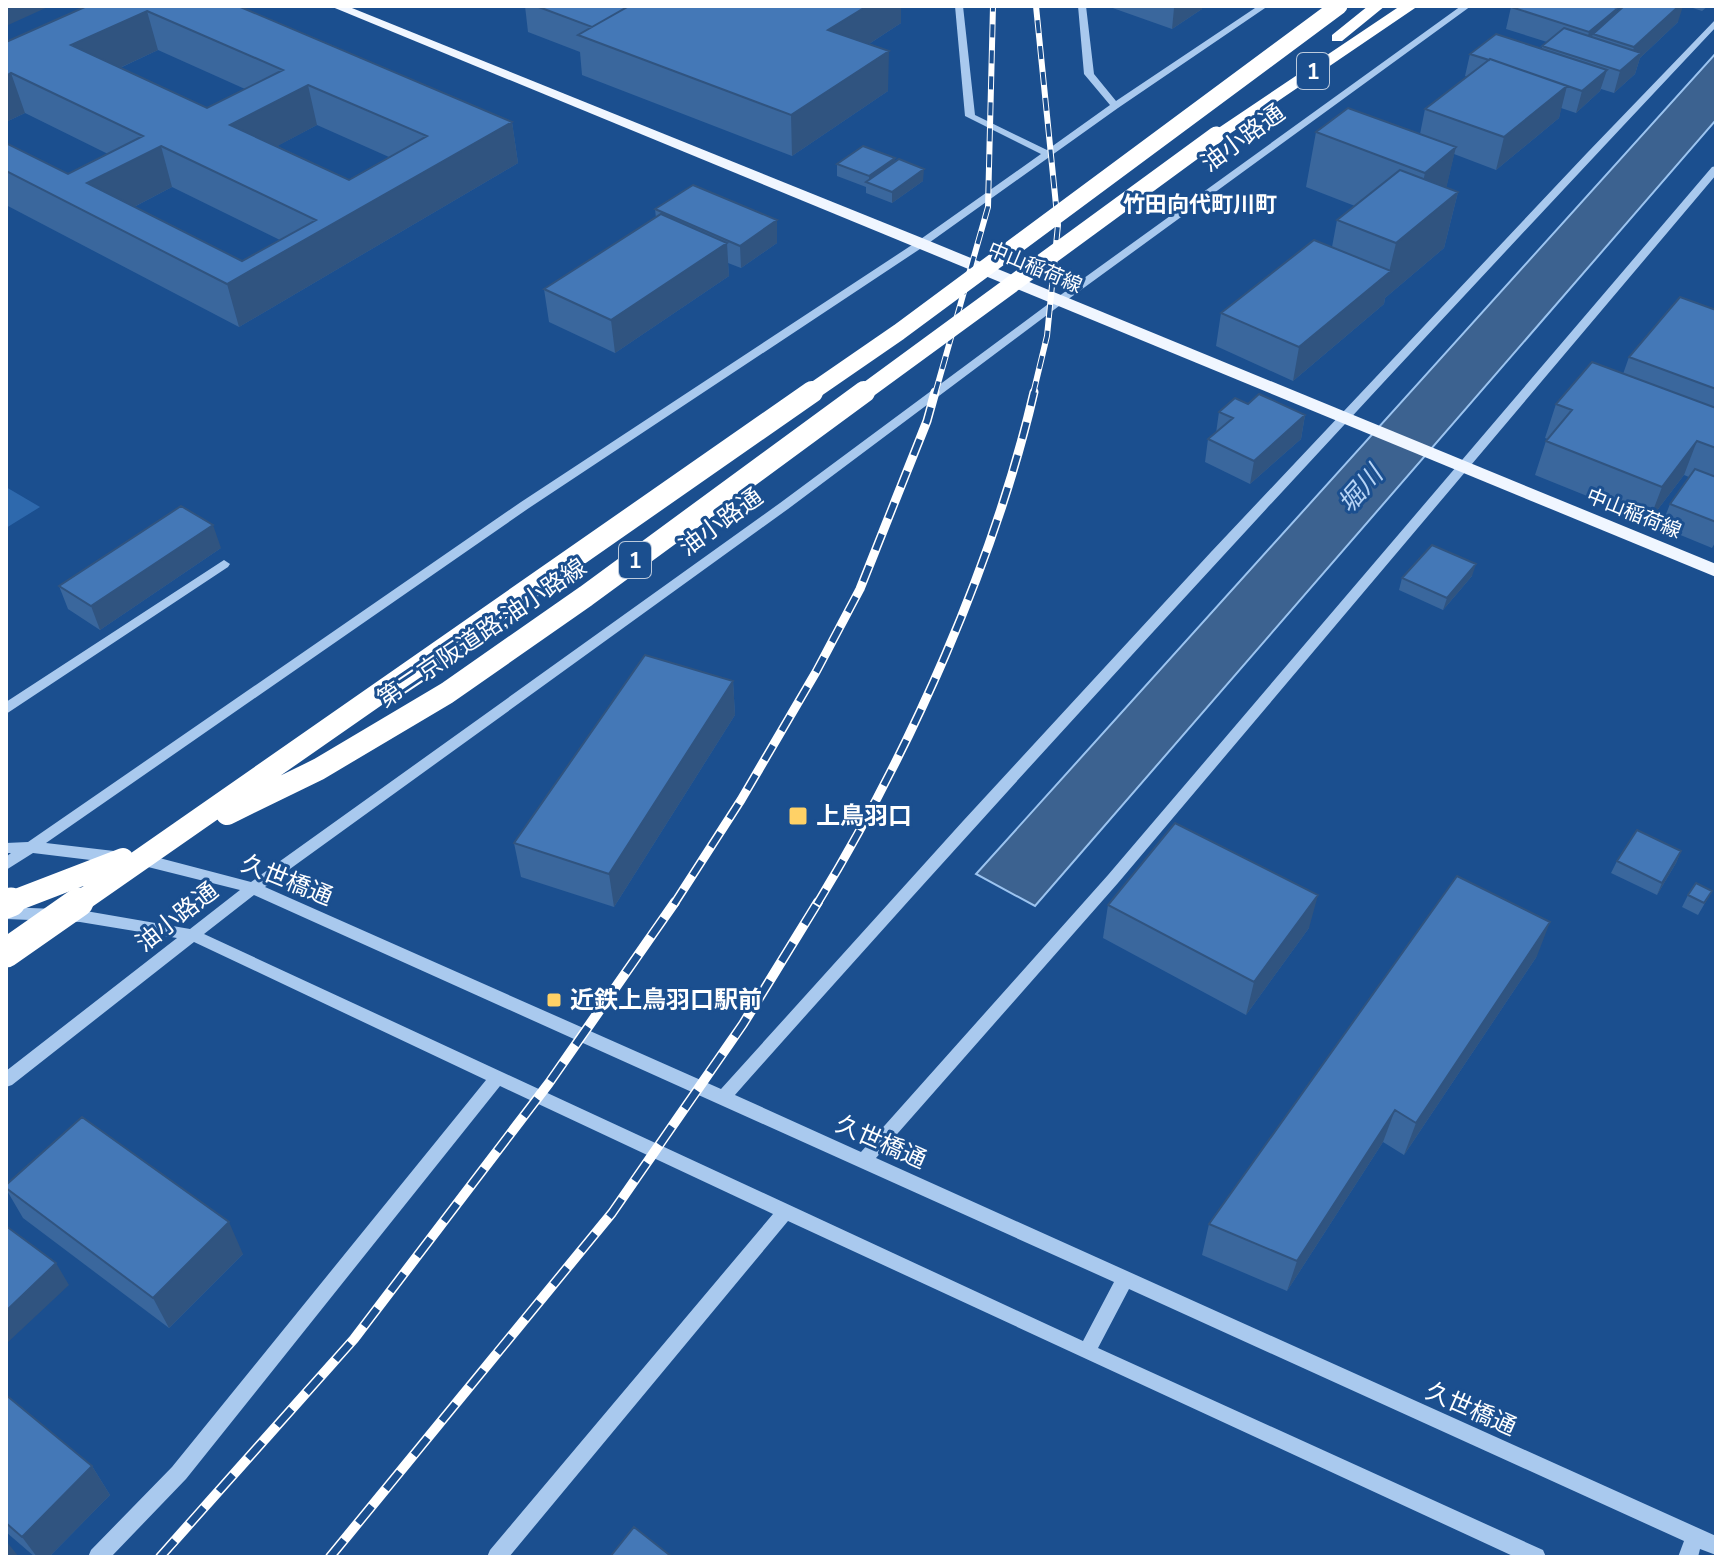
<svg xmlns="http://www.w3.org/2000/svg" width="1722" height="1563" font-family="'Nunito Sans','Noto Sans JP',sans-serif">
<rect width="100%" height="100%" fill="#1b4f8f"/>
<!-- green -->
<path fill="#2e69ad" d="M6 487 40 507 6 528Z"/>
<!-- water -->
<path fill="#3c6290" stroke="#9cc4f0" stroke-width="2" d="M1716 53V120L1035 906 976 874Z"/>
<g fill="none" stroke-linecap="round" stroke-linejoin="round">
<!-- minor -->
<path fill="#a9c9ee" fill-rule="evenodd" d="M955 6H963L975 115 1047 150 1110 105 1084 74 1078 6H1086L1094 74 1116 101 1258 6H1268L1118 108 926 245 529 508 46 843 148 855 251 882 780 503 1055 299 1461 6H1471L1063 303 788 509 265 887 721 1089 963 821 1211 552 1587 153 1716 19V27C1385 379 1056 733 735 1095L861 1152 1108 875 1712 167 1716 166V175L1118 883 876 1158 1716 1536V1555L1700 1549 1698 1557H1678L1684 1541 1129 1289 1098 1348 1543 1550 1546 1557H1515L788 1221 509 1557H487L490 1550 773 1214 500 1086 186 1479 111 1557H88L91 1550 172 1467 486 1080 194 942 12 1085 6 1087V1071L177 938 80 922 6 919V907L80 910 190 929 240 890 148 867 33 853 6 870V857L11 853H6V843L28 842 521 502 918 241 1041 154 965 116ZM254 895 1114 1282 1083 1341 204 934Z
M224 560 230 564 228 567 6 714V702Z"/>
<!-- major -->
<path fill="#f0f6ff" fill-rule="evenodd" d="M330 6H347L927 240 1716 564V577Z"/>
<!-- highway -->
<path fill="#fff" fill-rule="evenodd" d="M1368 6H1385L1342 41H1332V35Z
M1400 6H1418L1222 139 1216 140 1208 135Z"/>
<!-- rail-far2 casing -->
<g stroke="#fff" stroke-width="6">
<path id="rail-far2" d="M935 394 988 207 993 6
M1033 394 1047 336 1058 225 1036 6"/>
</g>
<!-- rail-far1 casing -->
<g stroke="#fff" stroke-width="9">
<path id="rail-far1" d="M674 904 741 800 816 672 860 589 927 421 935 392
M817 904C909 753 994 564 1034 392"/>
</g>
<!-- rail casing -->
<g stroke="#fff" stroke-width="10">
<path id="rail" d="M160 1557 354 1339 549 1083 675 902
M330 1557 612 1213 743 1024 818 902"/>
</g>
<!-- rail-far2 -->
<use href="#rail-far2" stroke="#1b4f8f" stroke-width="4" stroke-dasharray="13" stroke-linecap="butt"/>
<!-- rail-far1 -->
<use href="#rail-far1" stroke="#1b4f8f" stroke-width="6" stroke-dasharray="17" stroke-linecap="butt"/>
<!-- rail -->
<use href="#rail" stroke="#1b4f8f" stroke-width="7" stroke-dasharray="22" stroke-linecap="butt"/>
<!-- highway-bridge-far2 -->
<path stroke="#fff" stroke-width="17" d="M809 394 899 332 1339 6
M862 394 1216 135"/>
<!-- highway-bridge-far1 -->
<path stroke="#fff" stroke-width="22" d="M227 814 319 769 447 693 586 596 864 392
M6 904 123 859
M77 904 812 392"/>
<!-- highway-bridge -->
<path stroke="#fff" stroke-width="29" d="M6 904 11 902
M6 953 79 902"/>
</g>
<!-- wall -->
<path fill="#3a679d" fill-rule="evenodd" d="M87 6H238L512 122 518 163 239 327 6 205V143L68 174 108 154 25 113 6 122V42ZM158 50 245 89 207 108 120 68ZM317 125 389 157 349 180 277 146ZM172 187 280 240 242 261 134 207Z
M525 6H901V23L869 44 888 91 792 156 582 75 580 52 528 32Z
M1107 6H1202V9L1172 29Z
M1687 6H1708L1702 11Z
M1511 7 1618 8 1616 13 1678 22 1640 58 1635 74 1614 93 1601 89 1600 91 1576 113 1561 108 1559 118 1496 170 1454 154 1446 188 1458 192 1444 248 1385 298 1384 304 1293 381 1216 346 1221 313 1332 247 1337 220 1355 206 1306 187 1316 132 1420 134 1425 109 1468 77 1465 76 1470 54 1542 49V46L1547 42 1506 29Z
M894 162 923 181 892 203 866 193V187L837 176V164Z
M655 209 777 243 741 268 728 263 729 276 615 353 549 322 544 289 656 218Z
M1716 310V541L1712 548 1661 527 1670 504 1689 477 1684 475 1649 521 1535 475 1546 441 1548 439 1545 438 1556 404 1623 374 1629 357Z
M1248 404 1305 415 1301 439 1250 484 1205 462 1208 439 1216 433 1219 412Z
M221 548 100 630 68 609 59 586Z
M1472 576 1443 610 1399 590 1402 578Z
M733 681 735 715 614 907 521 877 514 843Z
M1681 851 1676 863 1657 895 1611 873 1617 861Z
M1712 891 1698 915 1682 907 1688 895Z
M1108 905 1309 928 1246 1015 1103 938Z
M1537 956 1404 1155 1383 1142 1287 1291 1202 1255 1209 1224Z
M6 1185 243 1254 169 1328 23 1218 6 1189Z
M6 1395 92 1466 110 1495 49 1557H35L6 1532Z"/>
<!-- shaded-wall -->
<path fill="#305480" d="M6 6H50L6 26Z
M867 6H901V23L829 70 828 30Z
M1177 6H1202V9L1172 29 1174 8Z
M1679 6H1683L1678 22 1640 58 1635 74 1614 93 1620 71 1630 63 1634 47Z
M1618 8 1611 30 1593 34 1588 49 1583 54 1589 32Z
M147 11 158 50 83 85 71 45Z
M889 51 888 91 792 156 791 115Z
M1607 70 1600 91 1576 113 1582 91Z
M11 73 25 113 6 122V76Z
M308 85 317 125 240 166 230 125Z
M1567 86 1559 118 1496 170 1504 137Z
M512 122 518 163 239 327 227 284Z
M161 146 172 187 105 222 87 183Z
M1456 147 1443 202 1412 228 1425 173Z
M895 158 894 170 869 183V176Z
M924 169 923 181 892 203V192Z
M1458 192 1444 248 1385 298 1384 304 1293 381 1299 347 1389 272 1396 243Z
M777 220V243L741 268 740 246Z
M727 243 729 276 615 353 611 320Z
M1305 415 1301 439 1250 484 1254 461Z
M1697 441 1684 475 1649 521 1662 487Z
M213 525 221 548 100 630 91 606Z
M1476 564 1472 576 1443 610 1447 598Z
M733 681 735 715 614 907 609 874Z
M1681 851 1676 863 1657 895 1662 883Z
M1318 895 1309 928 1246 1015 1254 982Z
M1550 922 1537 956 1404 1155 1416 1123Z
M1395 1110 1383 1142 1287 1291 1297 1261Z
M229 1222 243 1254 169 1328 153 1298Z
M56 1263 69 1285 6 1344V1311Z
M92 1466 110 1495 49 1557H37L22 1537Z
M6 1542H7L19 1557H6Z"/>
<!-- building -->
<path fill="#4478b7" stroke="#305480" stroke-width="2" fill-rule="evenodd" d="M87 6H238L512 122 227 284 6 171V143L68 174 143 136 11 73 6 76V42ZM147 11 283 70 207 108 71 45ZM308 85 427 136 349 180 230 125ZM161 146 316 220 242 261 87 183Z
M536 6H629L592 27Z
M629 6H867L828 30 889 51 791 115 578 35Z
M1513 6H1610L1618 8 1589 32 1511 7Z
M1624 6H1679L1634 47 1593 34Z
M1564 28 1641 53 1620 71 1542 46Z
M1496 34 1607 70 1582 91 1490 59 1489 60 1470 54Z
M1490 59 1567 86 1504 137 1425 109Z
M1348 108 1456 147 1425 173 1316 132Z
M863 146 895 158 869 176 837 164Z
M899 159 924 169 892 192 866 182Z
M1400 170 1458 192 1396 243 1337 220Z
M693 185 777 220 740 246 655 209Z
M661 214 727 243 611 320 544 289Z
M1314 240 1391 271 1299 347 1221 313Z
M1680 297 1716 310V389L1629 357Z
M1592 362 1716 408V448L1697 441 1662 487 1546 441 1572 410 1556 404Z
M1259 394 1305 415 1254 461 1208 439 1233 418 1219 412 1235 398 1248 404Z
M1695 469 1716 477V522L1670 504Z
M181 506 213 525 91 606 59 586Z
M1432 545 1476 564 1447 598 1402 578Z
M645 655 733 681 609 874 514 843Z
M1175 823 1318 895 1254 982 1108 905Z
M1637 830 1681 851 1662 883 1617 861Z
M1457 876 1550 922 1416 1123 1395 1110 1297 1261 1209 1224Z
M1696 883 1712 891 1704 903 1688 895Z
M82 1117 229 1222 153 1298 6 1188V1185Z
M6 1226 56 1263 6 1311Z
M6 1395 92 1466 22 1537 6 1523Z
M634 1527 672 1557H610Z"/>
<!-- markers -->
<g fill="#ffd166" stroke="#1b4f8f" stroke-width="3">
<rect x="788" y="806" width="20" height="20" rx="4"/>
<rect x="546" y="992" width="16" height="16" rx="4"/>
</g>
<g text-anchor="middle" stroke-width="6" stroke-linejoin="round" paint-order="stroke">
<!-- far-street labels -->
<g font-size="20" fill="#fff" stroke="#1b4f8f">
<text transform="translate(1035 267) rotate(23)" y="7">中山稲荷線</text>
<text transform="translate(1634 513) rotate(22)" y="7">中山稲荷線</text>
</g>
<!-- shield labels -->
<g fill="#1b4f8f" stroke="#bbcadd" stroke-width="2">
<rect x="1297" y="53" width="32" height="36" rx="6"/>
<rect x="619" y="542" width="32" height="36" rx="6"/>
</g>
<g font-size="22" font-weight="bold" fill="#fff">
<text x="1313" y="79">1</text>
<text x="635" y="568">1</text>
</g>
<!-- far-neighbourhood labels -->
<g font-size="22" font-weight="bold" fill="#fff" stroke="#1b4f8f">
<text x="1200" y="212">竹田向代町川町</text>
</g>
<!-- street labels -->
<g font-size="24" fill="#fff" stroke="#1b4f8f">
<text transform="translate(1243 138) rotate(-36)" y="8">油小路通</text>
<text transform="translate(721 522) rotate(-36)" y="8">油小路通</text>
<text transform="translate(482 633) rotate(-34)" y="8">第二京阪道路;油小路線</text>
<text transform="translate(287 880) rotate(22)" y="8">久世橋通</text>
<text transform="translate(177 917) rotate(-38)" y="8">油小路通</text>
<text transform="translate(881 1142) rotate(24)" y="8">久世橋通</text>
<text transform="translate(1471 1409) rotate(24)" y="8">久世橋通</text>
</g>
<!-- poi labels -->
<g font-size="24" font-weight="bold" fill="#fff" stroke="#1b4f8f" text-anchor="start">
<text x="816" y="824">上鳥羽口</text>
<text x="570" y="1008">近鉄上鳥羽口駅前</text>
</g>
<!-- water labels -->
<g font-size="26" font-style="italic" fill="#b5d3f5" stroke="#1b4f8f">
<text transform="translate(1360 489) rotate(-49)" y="9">堀川</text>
</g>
</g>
<!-- border -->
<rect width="1722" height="1563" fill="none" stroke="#ffffff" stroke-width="16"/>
</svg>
